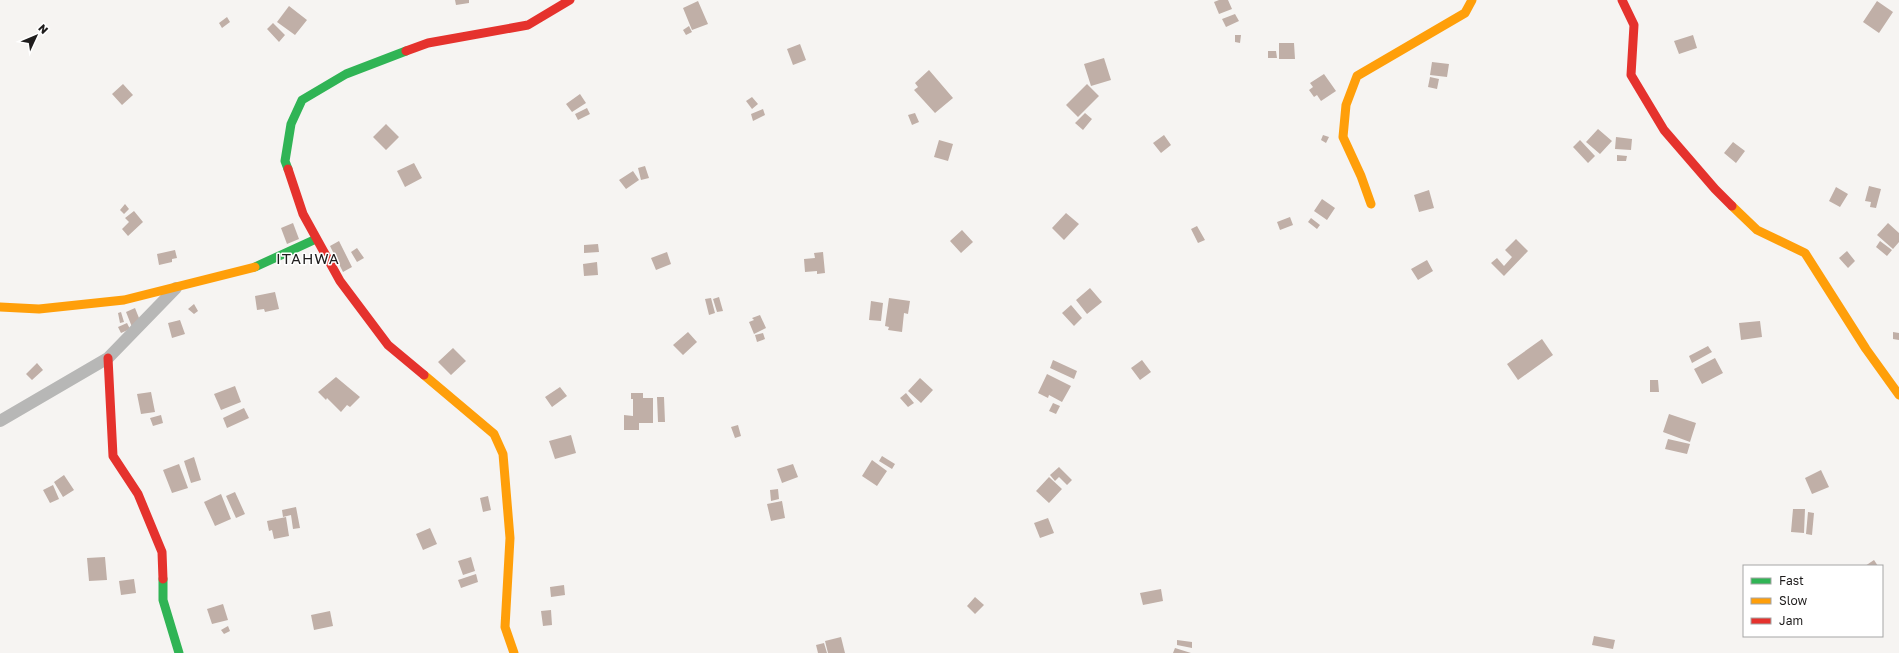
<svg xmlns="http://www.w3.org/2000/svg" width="1899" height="653" font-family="'Golos Text',sans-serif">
<rect width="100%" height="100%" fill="#f6f4f2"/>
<!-- building -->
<path fill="#c0afa7" d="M455 0H469V3L456 5Z
M1219 0H1228L1232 9 1219 14 1214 2Z
M698 1 708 24 692 30 683 8Z
M1877 1 1893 12 1879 33 1863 22Z
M289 6 307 20 295 35 277 22Z
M1235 14 1239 21 1226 27 1222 19Z
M227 17 230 22 222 28 219 23Z
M273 23 285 35 279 42 267 29Z
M689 26 692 32 686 35 683 30Z
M1235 35H1241L1240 43 1235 42Z
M1693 35 1697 48 1679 54 1674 41Z
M1279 43H1294L1295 59H1279Z
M800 44 806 60 793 65 787 49Z
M1268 51H1276L1277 58H1268Z
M1104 58 1111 80 1091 86 1084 64Z
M1432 62 1449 64 1447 77 1430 75Z
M929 70 953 98 935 113 914 90 918 87 915 83Z
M1324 74 1336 91 1321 101 1317 95 1314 97 1309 90 1313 87 1310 83Z
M1430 77 1439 79 1437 89 1428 87Z
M123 84 133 95 122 105 112 94Z
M1087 84 1099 96 1078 117 1066 105Z
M580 94 586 103 572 112 566 104Z
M752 97 758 104 752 109 746 101Z
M587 108 590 114 578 120 575 114Z
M763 109 765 115 753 121 751 114Z
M915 113 919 122 912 125 908 115Z
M1085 113 1092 119 1083 130 1075 123Z
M386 124 399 137 386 150 373 137Z
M1598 129 1612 141 1600 154 1586 142Z
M1164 135 1171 145 1161 153 1153 143Z
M1323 135 1329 137 1326 143 1321 140Z
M1616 137 1632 139 1631 150 1615 149Z
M939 140 953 144 948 161 934 157Z
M1580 140 1595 156 1588 163 1573 147Z
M1733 142 1745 151 1736 163 1724 153Z
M1617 155 1627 156 1626 161H1617Z
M414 163 422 178 405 187 397 171Z
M645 166 649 178 641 180 638 168Z
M633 171 639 180 626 189 619 180Z
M1869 186 1881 189 1876 208 1870 207 1871 202 1865 201Z
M1836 187 1848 194 1840 207 1829 201Z
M1429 190 1434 208 1419 212 1414 195Z
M1322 199 1335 208 1327 220 1314 211Z
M125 204 129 209 124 214 120 210Z
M134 211 143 222 128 236 122 229 129 222 125 218Z
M1066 213 1079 224 1064 240 1052 228Z
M1290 217 1293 225 1280 230 1277 222Z
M1311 218 1320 225 1317 229 1308 222Z
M293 223 299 239 287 244 281 228Z
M1888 223 1899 233V242L1893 249 1877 235Z
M1197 226 1205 240 1198 243 1191 229Z
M962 230 973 242 961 253 950 241Z
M1516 239 1528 251 1504 276 1491 263 1497 258 1504 266 1512 257 1505 250Z
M339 241 352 267 343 272 330 246Z
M1880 241 1892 250 1887 256 1876 247Z
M598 244 599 252 584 253V245Z
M357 248 364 258 357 262 351 252Z
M175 250 177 258 172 259V262L159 265 157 254Z
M1847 251 1855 261 1848 268 1839 258Z
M667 252 671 264 656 270 651 258Z
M823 252 825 273 817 274V271L805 272 804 259 815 258 814 253Z
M1427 260 1433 271 1418 280 1411 269Z
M597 262 598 275 584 276 583 264Z
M1090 288 1102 302 1087 314 1076 300Z
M275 292 279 309 265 312 264 309 257 310 255 296Z
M719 297 723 311 717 312 713 299Z
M711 298 715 313 709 315 705 299Z
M889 298 910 301 908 314 904 313 902 332 888 330 889 327 885 326Z
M871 301 883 303 881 321 869 320Z
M194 304 198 311 194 314 188 309Z
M1071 305 1082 318 1074 326 1062 313Z
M135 308 141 323 132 327 126 312Z
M121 312 124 322 120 323 118 313Z
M760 315 766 328 754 334 749 322 754 320 752 318Z
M180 320 185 334 172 338 168 323Z
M1760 321 1762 337 1741 340 1739 323Z
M127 323 130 329 121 333 118 327Z
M688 332 697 342 683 355 673 345Z
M1893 332 1899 333V340L1893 339Z
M763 333 765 339 757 342 755 335Z
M1542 339 1553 355 1518 380 1507 364Z
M1708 346 1712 352 1692 363 1689 356Z
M453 348 466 361 451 375 438 362Z
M1715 358 1723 373 1702 384 1694 369Z
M1053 360 1077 371 1074 379 1050 368Z
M1142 360 1151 372 1140 380 1131 368Z
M37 363 43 370 32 380 26 374Z
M1047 374 1071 386 1062 402 1049 395 1048 398 1038 393Z
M336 377 360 397 350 407 347 405 341 412 327 398 326 400 318 392Z
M920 378 933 390 921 403 908 391Z
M1650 380H1658L1659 392H1650Z
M235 386 241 402 221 410 214 394Z
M560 387 567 396 552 407 545 397Z
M151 392 155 412 141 414 137 394Z
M631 393H643V398H653V423H639V430H624V415L633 416V399H631Z
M906 393 914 403 908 407 900 398Z
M657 397H664L665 422H658Z
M1053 403 1060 406 1056 414 1049 411Z
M244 408 249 418 227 428 223 418Z
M1669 414 1696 423 1690 442 1663 432Z
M161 415 163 423 153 426 150 418Z
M738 425 741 436 735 438 731 427Z
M571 435 576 453 555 459 549 441Z
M1668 439 1690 444 1687 454 1665 449Z
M882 456 895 464 892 469 879 461Z
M194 457 201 480 191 483 184 461Z
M872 460 887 471 877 486 862 476Z
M179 464 188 488 172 493 163 470Z
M793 464 798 477 782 483 777 469Z
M1059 467 1072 480 1067 485 1059 477 1055 481 1050 475Z
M1821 470 1829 487 1812 494 1805 478Z
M64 475 74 490 63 497 54 482Z
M1049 477 1062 489 1049 503 1036 491Z
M53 485 59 499 50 503 43 490Z
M778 489 779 499 771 501 770 490Z
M235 492 245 514 236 518 226 496Z
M221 494 231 519 215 526 204 502Z
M488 496 491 510 483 512 480 498Z
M782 501 785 518 771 521 767 504Z
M296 507 300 528 293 529 291 515 283 517 282 510Z
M1793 509H1805L1804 533 1791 532Z
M1808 512 1814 513 1812 535 1806 534Z
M286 517 289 536 274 539 272 530 269 531 267 521Z
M1048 518 1054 533 1040 538 1034 523Z
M430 528 437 544 423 550 416 534Z
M105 557 107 580 89 581 87 558Z
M471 557 475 571 463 575 458 561Z
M1874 560 1878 566H1865Z
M476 574 478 582 461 588 458 580Z
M134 579 136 593 121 595 119 581Z
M564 585 565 595 551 597 550 587Z
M1161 589 1163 601 1143 605 1140 593Z
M975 597 984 605 975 614 967 606Z
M223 604 228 620 212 624 207 609Z
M551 610 552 625 543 626 541 611Z
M330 611 333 626 314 630 311 615Z
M228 626 230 631 224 634 221 630Z
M1594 636 1615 640 1613 649 1592 645Z
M841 637 845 653H828L825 641Z
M1177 640 1192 642V648L1177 645Z
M824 643 827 653H818L816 645Z
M1175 648 1191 653H1173Z"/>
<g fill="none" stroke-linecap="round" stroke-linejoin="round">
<!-- street -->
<path stroke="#b7b7b6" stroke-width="12" d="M0 421 108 358 176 288"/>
<!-- fast -->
<path stroke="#30b455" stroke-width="9" d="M288 169 285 161 291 124 302 100 346 74 406 51
M255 267 316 239
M163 579V600L179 653"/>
<!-- slow -->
<path stroke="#ff9f0a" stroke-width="9" d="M1371 204 1361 176 1343 137 1346 105 1357 76 1465 13 1472 0
M1732 206 1757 230 1805 253 1866 349 1899 395
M0 307 39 309 124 300 255 267
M424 375 494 434 503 454 510 538 505 627 514 653"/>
<!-- jam -->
<path stroke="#e5322d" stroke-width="9" d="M1622 0 1634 25 1631 75 1664 130 1715 189 1732 206
M406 51 428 43 528 25 570 0
M288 169 303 214 340 281 388 345 424 375
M108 358 113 456 138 494 162 552 163 579"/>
</g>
<g text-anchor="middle" stroke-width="3" stroke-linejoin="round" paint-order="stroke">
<!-- quarter labels -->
<g font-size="15" letter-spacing="1" fill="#1f1d1d" stroke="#fff">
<text x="308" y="264">ITAHWA</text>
</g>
</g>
<!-- legend -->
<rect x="1743" y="565" width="140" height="72" fill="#ffffff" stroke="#a5a5a5"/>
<rect x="1751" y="578" width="20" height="6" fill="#30b455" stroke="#a5a5a5"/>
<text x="1779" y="585" font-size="12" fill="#1f1d1d">Fast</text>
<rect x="1751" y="598" width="20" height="6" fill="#ff9f0a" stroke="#a5a5a5"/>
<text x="1779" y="605" font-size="12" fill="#1f1d1d">Slow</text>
<rect x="1751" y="618" width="20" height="6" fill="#e5322d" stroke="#a5a5a5"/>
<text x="1779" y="625" font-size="12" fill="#1f1d1d">Jam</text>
<!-- north arrow -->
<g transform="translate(36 36) rotate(46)" stroke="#ffffff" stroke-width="3" paint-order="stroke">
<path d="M0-3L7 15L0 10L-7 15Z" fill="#1f1d1d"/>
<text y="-6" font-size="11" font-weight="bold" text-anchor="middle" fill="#1f1d1d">N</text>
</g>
</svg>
